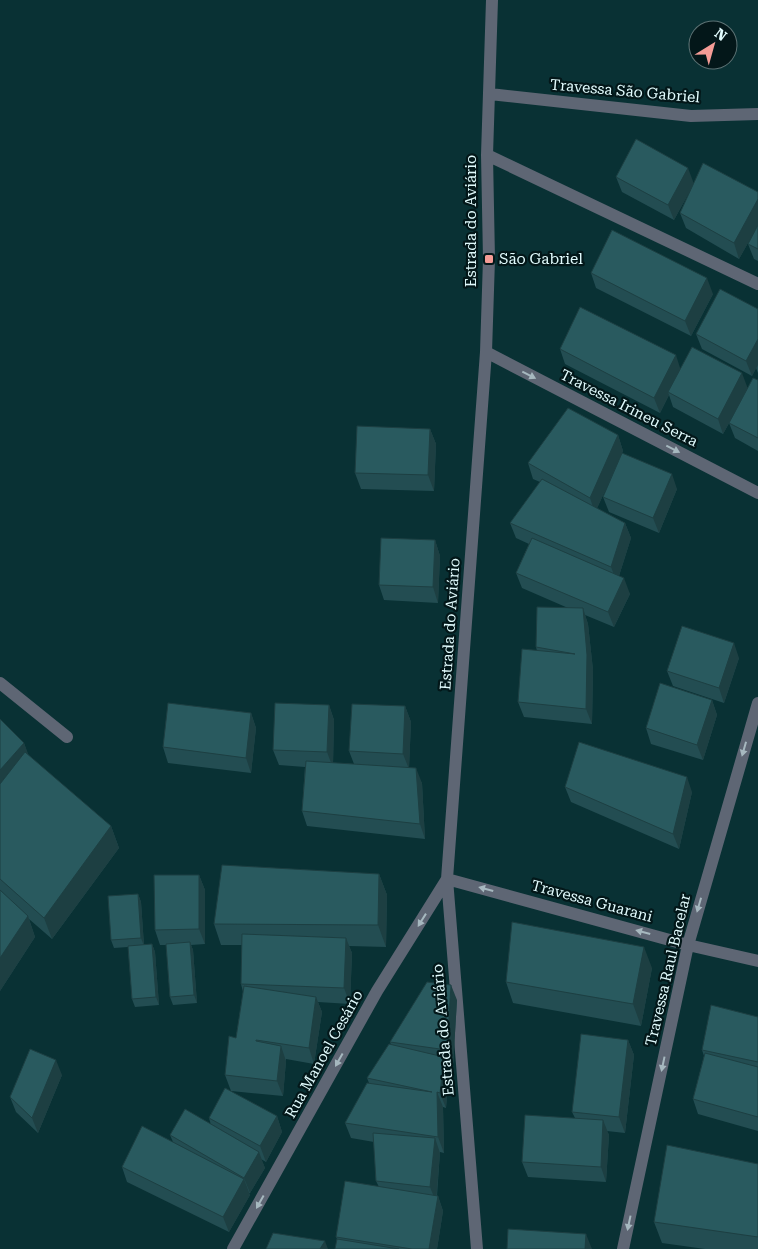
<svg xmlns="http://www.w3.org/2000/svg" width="758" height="1249" font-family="'Roboto Serif',serif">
<rect width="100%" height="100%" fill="#093134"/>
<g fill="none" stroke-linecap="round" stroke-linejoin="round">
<!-- minor -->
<path stroke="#5e6674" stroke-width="12" d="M490 94 691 116 758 114
M487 155 758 284
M486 352 758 493
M0 683 67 737
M233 1249 377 991 447 879 688 945 758 961
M477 1249 447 879 486 352 489 259 487 155 492 0
M623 1249 688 945 758 703"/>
</g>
<!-- wall -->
<path fill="#234d52" d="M616 177 694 184 758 225 739 259 686 228 680 213 693 185 674 220 622 192Z
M758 225V261L754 259 748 244Z
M591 273 713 294 691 336 596 288Z
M758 309V373L756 368 752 376 702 349 696 334Z
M560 349 681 368 748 389 723 434 673 407 669 395 660 413 565 364Z
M758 380V451L735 438 729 423Z
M430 429 436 444 434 491 361 489 355 473Z
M618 435 623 451 622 453 677 489 659 533 609 512 603 497 621 457 597 508 625 523 631 538 619 576 630 594 614 627 585 615 588 624 593 670 592 724 524 717 518 702 537 651 536 647 568 608 522 588 516 573 529 544 516 538 510 523 540 482 533 479 528 463Z
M435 540 440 556 438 603 384 600 379 585Z
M739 658 724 703 673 686 667 671Z
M712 700 717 715 703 760 651 744 646 728Z
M329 705 334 720 333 763 354 764 349 751 405 706 411 722 409 768 422 783 425 839 307 826 302 811 305 767 279 765 273 750Z
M251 713 256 728 251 773 168 763 163 747Z
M0 719 24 743 28 755 111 826 119 848 52 939 29 919 35 937 0 991Z
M565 787 692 792 679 849 571 802Z
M379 874 387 895 386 947 349 946 352 953 350 1004 318 1002 322 1012 314 1064 286 1059V1061L283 1096 231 1091 225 1075 236 1038 243 992 241 984 242 945H221L214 924Z
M199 875 205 890V944L191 945 193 950 197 1003 173 1005 170 997 166 945H160L155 930Z
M138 894 141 902 144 945 152 944 155 952 159 1005 135 1007 132 999 128 947 114 948 111 940Z
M652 968 641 1026 513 1003 506 982Z
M457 1000 453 1066 447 1065 449 1072 446 1108 443 1107 444 1153 440 1152 437 1196H438L443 1211 437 1249H335L337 1239 336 1237 379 1187 376 1181 374 1142 351 1138 345 1123 369 1083 367 1078 391 1045 390 1042Z
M758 1017V1131L698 1114 693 1099 704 1056 702 1050Z
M628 1040 634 1055 625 1133 607 1131 609 1135 606 1182 528 1177 522 1162 575 1118 572 1112Z
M62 1075 38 1133 16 1112 10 1097Z
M277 1116 282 1132 266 1162 261 1159 265 1168 250 1193H249L250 1195 229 1232 127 1182 122 1167 173 1142 170 1135 211 1125 209 1118Z
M758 1164V1249H705L662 1243 654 1222Z"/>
<!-- shaded-wall -->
<path fill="#1d3f42" d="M688 168 694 184 674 220 668 205Z
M758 199V225L739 259 734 243Z
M707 278 713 294 691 336 685 321Z
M758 339V365L752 376 746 361Z
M676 355 681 371 668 392 669 395 660 413 654 398Z
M742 373 748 389 723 434 718 419Z
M430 429 436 444 434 491 428 475Z
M618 435 623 451 595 513 590 498Z
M672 474 677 489 659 533 653 518Z
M625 523 631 538 617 582 611 567Z
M435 540 440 556 438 603 433 587Z
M624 578 630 594 614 627 608 612Z
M583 608 588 624 593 670 592 724 586 709Z
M734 643 739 658 724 703 719 688Z
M712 700 717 715 703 760 697 745Z
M329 705 334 720 333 768 327 752Z
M405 706 411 722 409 769 403 754Z
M251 713 256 728 251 773 246 758Z
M24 743 32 764 0 799V770Z
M416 768 422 783 425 839 420 824Z
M687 777 692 792 679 849 673 834Z
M111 826 119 848 52 939 44 918Z
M379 874 387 895 386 947 378 925Z
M199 875 205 890V944L199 929Z
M138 894 141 902 144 946 141 938Z
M28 916 35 937 0 991V958Z
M346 938 352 953 350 1004 344 988Z
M190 942 193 950 197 1003 194 995Z
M152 944 155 952 159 1005 156 997Z
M644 947 652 968 641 1026 633 1004Z
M451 985 457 1000 453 1066 447 1050Z
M316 997 322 1012 314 1064 309 1048Z
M628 1040 634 1055 625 1133 619 1117Z
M281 1046 286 1061 283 1096 277 1081Z
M444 1057 449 1072 446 1108 440 1093Z
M56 1060 62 1075 38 1133 32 1118Z
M437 1092 443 1107 444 1153 438 1137Z
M277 1116 282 1132 266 1162 260 1146Z
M603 1120 609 1135 606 1182 601 1167Z
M435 1138 440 1153 436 1202 430 1187Z
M259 1152 265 1168 250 1193 244 1178Z
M244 1179 250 1195 229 1232 223 1217Z
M438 1196 443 1211 437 1249H429Z
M586 1234 592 1249H585Z
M325 1241 328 1249H320Z"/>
<!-- building -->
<path fill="#295a5f" stroke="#1d3f42" d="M636 139 688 168 668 205 616 177Z
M703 163 758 192V199L734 243 680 213Z
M758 225V249L748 244Z
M612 230 707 278 685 321 591 273Z
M720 289 758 309V339L746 361 696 334Z
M580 307 676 355 654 398 560 349Z
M692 347 742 373 718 419 668 392Z
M753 378 758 380V438L729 423Z
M568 408 618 435 590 498 528 463Z
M357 426 430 429 428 475 355 473Z
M622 453 672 474 653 518 603 497Z
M542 479 625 523 611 567 510 523Z
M381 538 435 540 433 587 379 585Z
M532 538 624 578 608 612 516 573Z
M537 607 583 608 587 655 586 709 518 702 522 649 575 654 536 647Z
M682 626 734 643 719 688 667 671Z
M660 683 712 700 697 745 646 728Z
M168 703 251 713 246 758 163 747Z
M275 703 329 705 327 752 273 750Z
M352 704 405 706 403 754 349 751Z
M0 719 24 743 0 770Z
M579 742 687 777 673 834 565 787Z
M25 752 111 826 44 918 0 879V784Z
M306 761 416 768 420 824 302 811Z
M222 865 379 874 378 925 214 924Z
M154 875H199V929L155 930Z
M0 890 28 916 0 958Z
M138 894 141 938 111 940 108 896Z
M512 922 644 947 633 1004 506 982Z
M242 934 346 938 344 988 241 984Z
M190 942 194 995 170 997 166 944Z
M152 944 156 997 132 999 128 946Z
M427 982 451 985 447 1050 390 1042Z
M244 986 316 997 309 1048 256 1040V1041L281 1046 277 1081 225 1075 229 1036 236 1038Z
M711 1005 758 1017V1062L702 1050Z
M581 1034 628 1040 619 1117 572 1112Z
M389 1044 444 1057 440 1093 437 1092 438 1137 345 1123 367 1083 432 1092 367 1078Z
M30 1049 56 1060 32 1118 10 1097Z
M705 1053 758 1067V1117L693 1099Z
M225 1088 277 1116 260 1146 209 1118Z
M185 1109 259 1152 244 1178 170 1135Z
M525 1115 603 1120 601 1167 522 1162Z
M142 1126 244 1179 223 1217 122 1167Z
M373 1133 435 1138 430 1187 376 1181Z
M667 1145 758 1164V1237L654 1222Z
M345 1181 438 1196 429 1249H412L336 1237Z
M508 1229 586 1234 585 1249H507Z
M273 1233 325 1241 320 1249H266Z
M337 1239 399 1249H335Z"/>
<!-- one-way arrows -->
<defs><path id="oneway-solid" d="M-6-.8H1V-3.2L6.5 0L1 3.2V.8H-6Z" transform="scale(1.25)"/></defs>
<g fill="#a6b8bf">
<use href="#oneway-solid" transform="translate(529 375) rotate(27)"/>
<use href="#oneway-solid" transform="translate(673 449) rotate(27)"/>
<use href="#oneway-solid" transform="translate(744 749) rotate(106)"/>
<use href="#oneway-solid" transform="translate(486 889) rotate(-165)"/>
<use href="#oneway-solid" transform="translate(699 905) rotate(106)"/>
<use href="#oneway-solid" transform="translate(422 920) rotate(122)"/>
<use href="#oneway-solid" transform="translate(643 932) rotate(-165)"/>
<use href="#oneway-solid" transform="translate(339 1060) rotate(119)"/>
<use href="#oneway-solid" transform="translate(663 1064) rotate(102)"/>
<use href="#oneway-solid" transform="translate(260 1202) rotate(119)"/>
<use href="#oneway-solid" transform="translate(629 1223) rotate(102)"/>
</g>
<!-- markers -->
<rect fill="#f59c96" stroke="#031719" stroke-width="2" x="484" y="254" width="10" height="10" rx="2.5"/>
<g text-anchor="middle" stroke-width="4.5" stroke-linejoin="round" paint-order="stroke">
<!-- street labels -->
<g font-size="15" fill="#e1fbfd" stroke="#031719">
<text transform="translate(625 91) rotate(5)" y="5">Travessa São Gabriel</text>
<text transform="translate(471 221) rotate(-90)" y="5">Estrada do Aviário</text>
<text transform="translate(629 408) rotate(27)" y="5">Travessa Irineu Serra</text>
<text transform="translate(450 624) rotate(-86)" y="5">Estrada do Aviário</text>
<text transform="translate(592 901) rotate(15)" y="5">Travessa Guarani</text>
<text transform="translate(668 970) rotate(-77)" y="5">Travessa Raul Bacelar</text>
<text transform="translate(443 1030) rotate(-95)" y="5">Estrada do Aviário</text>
<text transform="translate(324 1054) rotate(-61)" y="5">Rua Manoel Cesário</text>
</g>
<!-- poi labels -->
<g font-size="15" fill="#e1fbfd" stroke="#031719" text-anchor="start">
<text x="499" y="264">São Gabriel</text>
</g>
</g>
<!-- north arrow -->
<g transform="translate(713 45) rotate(37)"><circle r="24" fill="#031719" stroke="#5c7274"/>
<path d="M0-4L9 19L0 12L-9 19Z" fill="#f59c96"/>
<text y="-8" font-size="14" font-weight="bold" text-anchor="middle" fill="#e1fbfd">N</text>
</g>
</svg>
